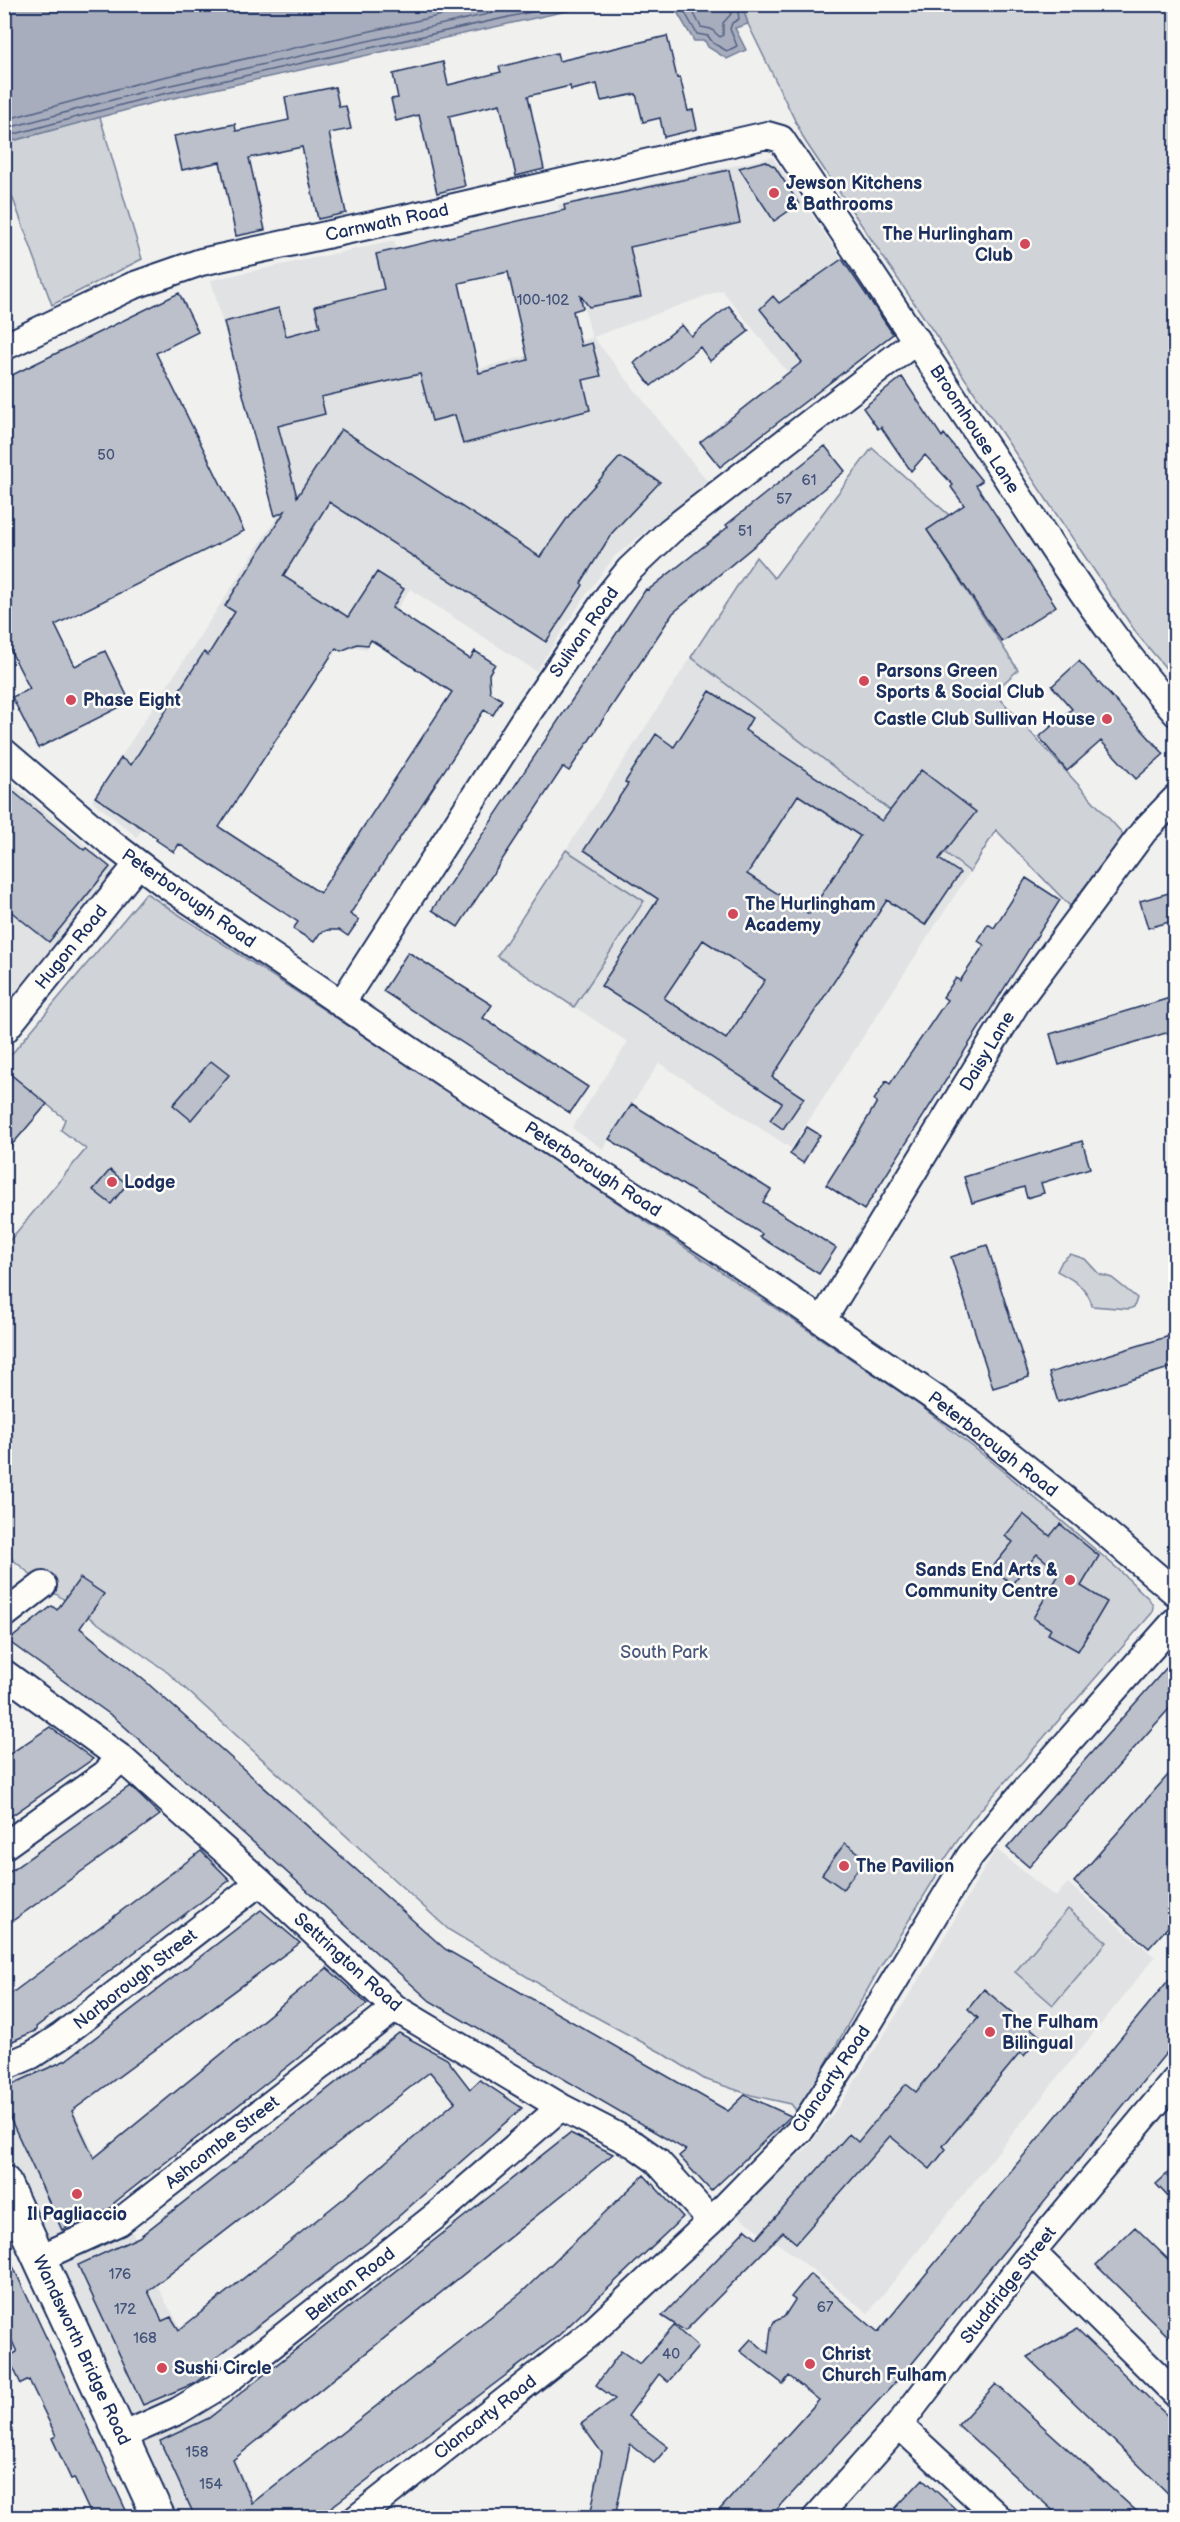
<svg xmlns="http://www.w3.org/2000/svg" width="1180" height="2522" font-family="'Balsamiq Sans',sans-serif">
<rect width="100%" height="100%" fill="#f0f0ee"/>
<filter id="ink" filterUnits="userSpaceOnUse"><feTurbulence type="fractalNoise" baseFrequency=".0167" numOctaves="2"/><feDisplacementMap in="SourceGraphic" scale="12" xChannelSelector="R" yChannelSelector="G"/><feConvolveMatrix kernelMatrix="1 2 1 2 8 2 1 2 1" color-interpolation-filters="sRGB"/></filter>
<g filter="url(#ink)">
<!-- built -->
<path fill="#e0e2e3" d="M772 157 893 334 809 399 722 290 593 337 708 482 615 556 588 592 536 671 410 589 376 642 372 640 366 649 356 647 341 652 280 617 137 837 92 801 276 519 211 280 394 241 430 382 592 338 558 205Z
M691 657 970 872 791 1148 659 1063 603 1149 572 1128 628 1042 497 956Z
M5 778 116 870 5 1004Z
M996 1849 1055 1897 1068 1883 1155 1957 868 2313 791 2253 732 2212 807 2148 842 2102 929 1963Z
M41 2041 165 2301 212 2379 209 2403 261 2517H168L5 2156 4 2059Z"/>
<!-- green -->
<path fill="#d0d3d8" stroke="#76819b" stroke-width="1.5" d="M742 5H1175V679L1137 634 805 141 748 24Z
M100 117 142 259 52 305 5 177V143Z
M872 448 949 515 927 530 1018 670 994 692 1124 835 1070 906 996 830 970 872 691 657 756 557 774 578Z
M566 850 644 901 574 1007 497 956Z
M146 893 641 1218 918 1404 1000 1468 1118 1569 1149 1599 1153 1606 1152 1613 971 1821 941 1865 935 1878 882 1964 798 2113 791 2104 751 2095 704 2079 664 2054 581 2009 449 1930 166 1671 43 1585 5 1553V1246L86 1149 61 1130 65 1119 5 1070V1062Z
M1070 1254 1085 1259 1099 1274 1112 1278 1137 1298 1134 1307 1129 1309 1092 1306C1089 1288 1072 1279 1057 1271L1062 1261Z
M1068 1909 1107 1942 1053 2005 1015 1972Z"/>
<!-- water -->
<path fill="#a7adbd" stroke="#6f7b97" stroke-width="1.5" d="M5 4H594V5L156 102 5 143Z
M673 5H742L748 24 735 28 746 50 727 59 708 47 705 41H694Z"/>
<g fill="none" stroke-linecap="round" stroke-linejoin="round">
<!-- shore -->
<path stroke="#536184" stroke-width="1.5" d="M680 4 697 34 708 36 713 43 727 51 737 46 730 29 732 23 739 19 737 4
M689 4 701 27 711 29 720 37 723 35V23L731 14 729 4
M4 120 150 80 492 4
M4 129 153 89 533 4
M4 137 154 96 567 4"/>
</g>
<!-- building -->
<path fill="#bbc0ca" stroke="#1b2f5e" stroke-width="1.5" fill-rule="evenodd" d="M667 36 677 78 680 77 688 111 693 110 697 129 664 137 660 118 643 122 636 94 601 101 597 84 571 90 570 86 528 96 544 169 516 176 500 104 449 116 465 186 437 193 419 115 396 121 391 99 398 98 393 74 443 62 448 85 501 72 499 67 557 53 559 61Z
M335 87 339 107 346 106 351 129 329 133 346 213 318 219 302 147 249 158 265 230 236 236 220 162 182 170 174 136 235 124 236 131 289 120 285 97Z
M765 161 775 167 799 204 774 221 739 168Z
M729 170 740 223 630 247 641 297 589 307 580 295 583 308 573 311 581 346 592 343 601 376 583 380 590 410 463 444 455 415 432 421 420 374 321 397 325 414 278 426 297 497 341 429 540 557 575 507 620 457 660 482 612 533 581 583 583 585 546 642 329 502 283 576 348 617 377 572 404 589 392 608 470 659 475 651 495 664 489 674 490 692 502 700 493 715 484 710 350 914 359 920 348 936 339 930H328L320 933 314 942 293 929 298 922 286 914 179 844 174 852 156 840 157 838 95 797 121 758 131 765 204 652 208 655 235 612 225 606 285 511 275 516 224 322 279 308 286 336 320 327 315 306 384 289 376 254 565 210 564 205ZM508 272 528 360 479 373 459 283ZM371 640 452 692 320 893 219 827 336 648 341 651 357 644 368 645Z
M842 259 893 334 720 467 700 442 802 362 760 309 773 296 779 303Z
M179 293 198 332 156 353 244 531 55 625 75 666 105 651 130 702 38 748 12 697 30 689 4 638V379Z
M729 306 749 331 710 361 700 347 651 386 634 363 682 325 691 336Z
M902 377 942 437 944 434 982 481 976 485 1056 606 1002 642 927 530 964 505 951 487 953 485 925 455 911 471 881 427 878 429 863 408Z
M825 446 845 471 673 613 569 771 563 767 458 927 432 910 646 589 648 590 728 527 726 525Z
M1079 661 1164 754 1136 779 1101 741 1067 771 1039 737 1072 709 1052 686Z
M710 691 752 718 745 730 882 821 921 770 976 812 939 859 960 873 925 925 887 900 772 1077 804 1098 783 1129 770 1120 782 1103 601 986 658 899 584 850 628 784 625 782 656 734 674 747ZM798 795 860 836 809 914 747 874ZM703 940 765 980 726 1039 664 998Z
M4 784 84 850 86 848 110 867 49 942 4 906Z
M1026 878 1060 900 864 1210 826 1185 857 1136 877 1102 874 1100 886 1081 890 1084 947 1000 943 997 956 978 960 981 984 945 978 941 988 924 994 928Z
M1176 891V920L1148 928 1140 901Z
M408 952 492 1005 483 1018 588 1087 570 1113 383 991Z
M1170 998 1176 1015V1030L1059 1065 1050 1034Z
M211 1061 229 1075 191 1120 173 1105Z
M4 1069 47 1104 4 1154Z
M632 1104 771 1190 763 1202 836 1248 819 1274 760 1237 762 1234 609 1139Z
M807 1127 820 1135 803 1163 790 1154Z
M1082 1141 1090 1168 1041 1183 1044 1193 1027 1198 1024 1187 972 1203 964 1177Z
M110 1170 127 1184 111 1204 93 1190Z
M987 1245 1029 1377 993 1388 951 1257Z
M1176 1334V1366L1058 1402 1049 1373Z
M1023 1514 1050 1536 1060 1524 1099 1556 1081 1586 1107 1602 1078 1651 1048 1634 1051 1629 1033 1618 1060 1573 1037 1554 1012 1584 992 1568 1013 1542 1005 1536Z
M80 1578 104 1594 80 1628 145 1681 445 1949 728 2111 745 2095 791 2116 711 2191 679 2156 686 2150 430 2001 115 1718 8 1641 52 1606 57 1610Z
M1176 1657V1701L1029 1867 1007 1848Z
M50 1727 93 1759 4 1821V1758Z
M1176 1766V1918L1149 1948 1074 1882Z
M130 1786 160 1815 4 1927V1876Z
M845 1843 866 1858 843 1889 822 1874Z
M201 1851 230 1880 36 2027 37 2030 4 2045V1999Z
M261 1910 300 1943 72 2111 94 2158 327 1968 367 2004 114 2203 115 2206 62 2230 4 2105V2088L66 2060Z
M1176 1971V2041L906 2371 770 2517H713L819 2400 789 2376 783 2384 740 2351 751 2339 768 2353 771 2328 775 2321 784 2317 795 2300 791 2297 810 2274 878 2332Z
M984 1989 1040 2036 1024 2056 1020 2053 943 2146 946 2149 930 2169 890 2136 796 2243 783 2232 685 2331 662 2316 746 2229 757 2238 849 2134 858 2142 906 2084 916 2092 978 2018 968 2009Z
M399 2033 447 2059 470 2089 480 2080 522 2108 375 2237 200 2370 204 2376 195 2383 143 2405 78 2265 139 2237ZM430 2072 455 2102 344 2198 179 2330 171 2317 162 2321 148 2291Z
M570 2133 613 2154 233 2460 252 2503 521 2293 644 2175 683 2217 558 2336 318 2517H195L160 2441 209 2418Z
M1176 2166V2205L1156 2184Z
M1135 2227 1176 2267V2344L1096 2265Z
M4 2247 59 2365 129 2517H92L74 2478 71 2479 52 2438 56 2436 29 2380 21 2384 8 2357 17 2352 4 2324Z
M674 2326 698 2347 668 2382 659 2374 628 2416 668 2447 654 2463 630 2444 615 2517H590L602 2453 581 2424 615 2399 596 2385 621 2351 640 2364Z
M1077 2329 1176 2424V2501L1027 2357Z
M996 2384 1143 2517H1060L958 2425Z
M923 2479 964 2517H887Z"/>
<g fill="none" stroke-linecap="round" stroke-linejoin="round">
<!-- minor casing -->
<g stroke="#1b2f5e" stroke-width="30">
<path id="minor" d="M4 347 132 286 201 262 428 213 767 135 781 139C850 241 918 344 986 446 1046 537 1103 631 1176 713
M4 752 111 843 165 884 447 1075 717 1249 964 1418 1087 1517 1176 1593
M341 1004 530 710 609 595 629 570 670 531 917 340
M4 1031 138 864
M822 1321 1017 1002 1144 831 1176 798
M4 1615 43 1585
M4 1673 121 1758 260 1882 395 2008 561 2107 635 2145 656 2160 711 2221
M4 1846 105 1774 121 1758
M4 2067 32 2055 61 2036 260 1882
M1032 2252 1176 2394
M40 2258 119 2222 395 2008
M899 2425 999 2518
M122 2436 178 2411 223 2384 434 2217 561 2107
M357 2518 592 2332 711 2221 802 2128 850 2054 970 1856 1013 1804 1176 1620
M816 2518 899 2425 1025 2260 1176 2079"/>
</g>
<!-- major casing -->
<g stroke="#1b2f5e" stroke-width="36">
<path id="major" d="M4 2182 159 2518"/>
</g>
<!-- minor -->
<use href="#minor" stroke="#fdfcf7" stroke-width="26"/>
<!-- major -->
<use href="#major" stroke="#fdfcf7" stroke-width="32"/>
</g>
</g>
<!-- markers -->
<g fill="#d1495b" stroke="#fdfcf7" stroke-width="2">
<circle cx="774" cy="193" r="6"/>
<circle cx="1025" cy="244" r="6"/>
<circle cx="864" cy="681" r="6"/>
<circle cx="71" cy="700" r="6"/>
<circle cx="1107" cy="719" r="6"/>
<circle cx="733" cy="914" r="6"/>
<circle cx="112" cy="1182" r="6"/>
<circle cx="1070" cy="1580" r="6"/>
<circle cx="844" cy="1866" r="6"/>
<circle cx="990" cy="2032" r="6"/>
<circle cx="77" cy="2194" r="6"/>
<circle cx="810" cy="2364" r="6"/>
<circle cx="162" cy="2368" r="6"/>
</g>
<g text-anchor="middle" stroke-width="5" stroke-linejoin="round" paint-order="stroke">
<!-- number labels -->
<g font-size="15" fill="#435379">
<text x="543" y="305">100-102</text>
<text x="106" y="460">50</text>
<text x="809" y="485">61</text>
<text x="784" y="504">57</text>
<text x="745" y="536">51</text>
<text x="120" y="2279">176</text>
<text x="825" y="2312">67</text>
<text x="125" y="2314">172</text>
<text x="145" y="2343">168</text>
<text x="671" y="2359">40</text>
<text x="197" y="2457">158</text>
<text x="211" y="2489">154</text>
</g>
<!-- poi labels -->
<g font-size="18" font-weight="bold" fill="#1b2f5e" stroke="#fdfcf7" text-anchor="start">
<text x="786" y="189">Jewson Kitchens<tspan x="786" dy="21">&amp; Bathrooms</tspan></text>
<text x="1013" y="240" text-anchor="end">The Hurlingham<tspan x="1013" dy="21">Club</tspan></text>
<text x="876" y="677">Parsons Green<tspan x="876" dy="21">Sports &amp; Social Club</tspan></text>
<text x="83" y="706">Phase Eight</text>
<text x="1095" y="725" text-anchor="end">Castle Club Sullivan House</text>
<text x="745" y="910">The Hurlingham<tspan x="745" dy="21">Academy</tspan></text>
<text x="124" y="1188">Lodge</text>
<text x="1058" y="1576" text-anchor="end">Sands End Arts &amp;<tspan x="1058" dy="21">Community Centre</tspan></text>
<text x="856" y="1872">The Pavilion</text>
<text x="1002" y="2028">The Fulham<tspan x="1002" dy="21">Bilingual</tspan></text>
<text x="77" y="2220" text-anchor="middle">Il Pagliaccio</text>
<text x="822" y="2360">Christ<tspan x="822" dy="21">Church Fulham</tspan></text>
<text x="174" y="2374">Sushi Circle</text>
</g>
<!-- street labels -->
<g font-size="18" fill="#1b2f5e" stroke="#fdfcf7">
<text transform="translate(387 222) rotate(-12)" y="6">Carnwath Road</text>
<text transform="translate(975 429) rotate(57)" y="6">Broomhouse Lane</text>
<text transform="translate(584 632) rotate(-55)" y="6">Sulivan Road</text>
<text transform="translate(189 898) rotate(35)" y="6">Peterborough Road</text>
<text transform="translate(71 947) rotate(-51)" y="6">Hugon Road</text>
<text transform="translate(987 1051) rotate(-59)" y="6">Daisy Lane</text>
<text transform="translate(593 1169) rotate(33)" y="6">Peterborough Road</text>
<text transform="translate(993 1444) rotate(38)" y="6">Peterborough Road</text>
<text transform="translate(348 1962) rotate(42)" y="6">Settrington Road</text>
<text transform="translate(135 1979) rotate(-38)" y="6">Narborough Street</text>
<text transform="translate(831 2079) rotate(-56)" y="6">Clancarty Road</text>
<text transform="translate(222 2142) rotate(-38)" y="6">Ashcombe Street</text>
<text transform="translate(350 2284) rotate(-38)" y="6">Beltran Road</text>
<text transform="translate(1008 2285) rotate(-52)" y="6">Studdridge Street</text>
<text transform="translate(82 2350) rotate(65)" y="6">Wandsworth Bridge Road</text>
<text transform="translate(485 2417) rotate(-38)" y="6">Clancarty Road</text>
</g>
<!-- park labels -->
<g font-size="18" fill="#48587c" stroke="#fdfcf7">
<text x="664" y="1658">South Park</text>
</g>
</g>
<!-- margin -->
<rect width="1180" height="2522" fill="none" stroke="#fdfcf7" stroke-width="24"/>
<rect x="12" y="12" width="1156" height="2498" fill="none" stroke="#1b2f5e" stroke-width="2" filter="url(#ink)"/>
</svg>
